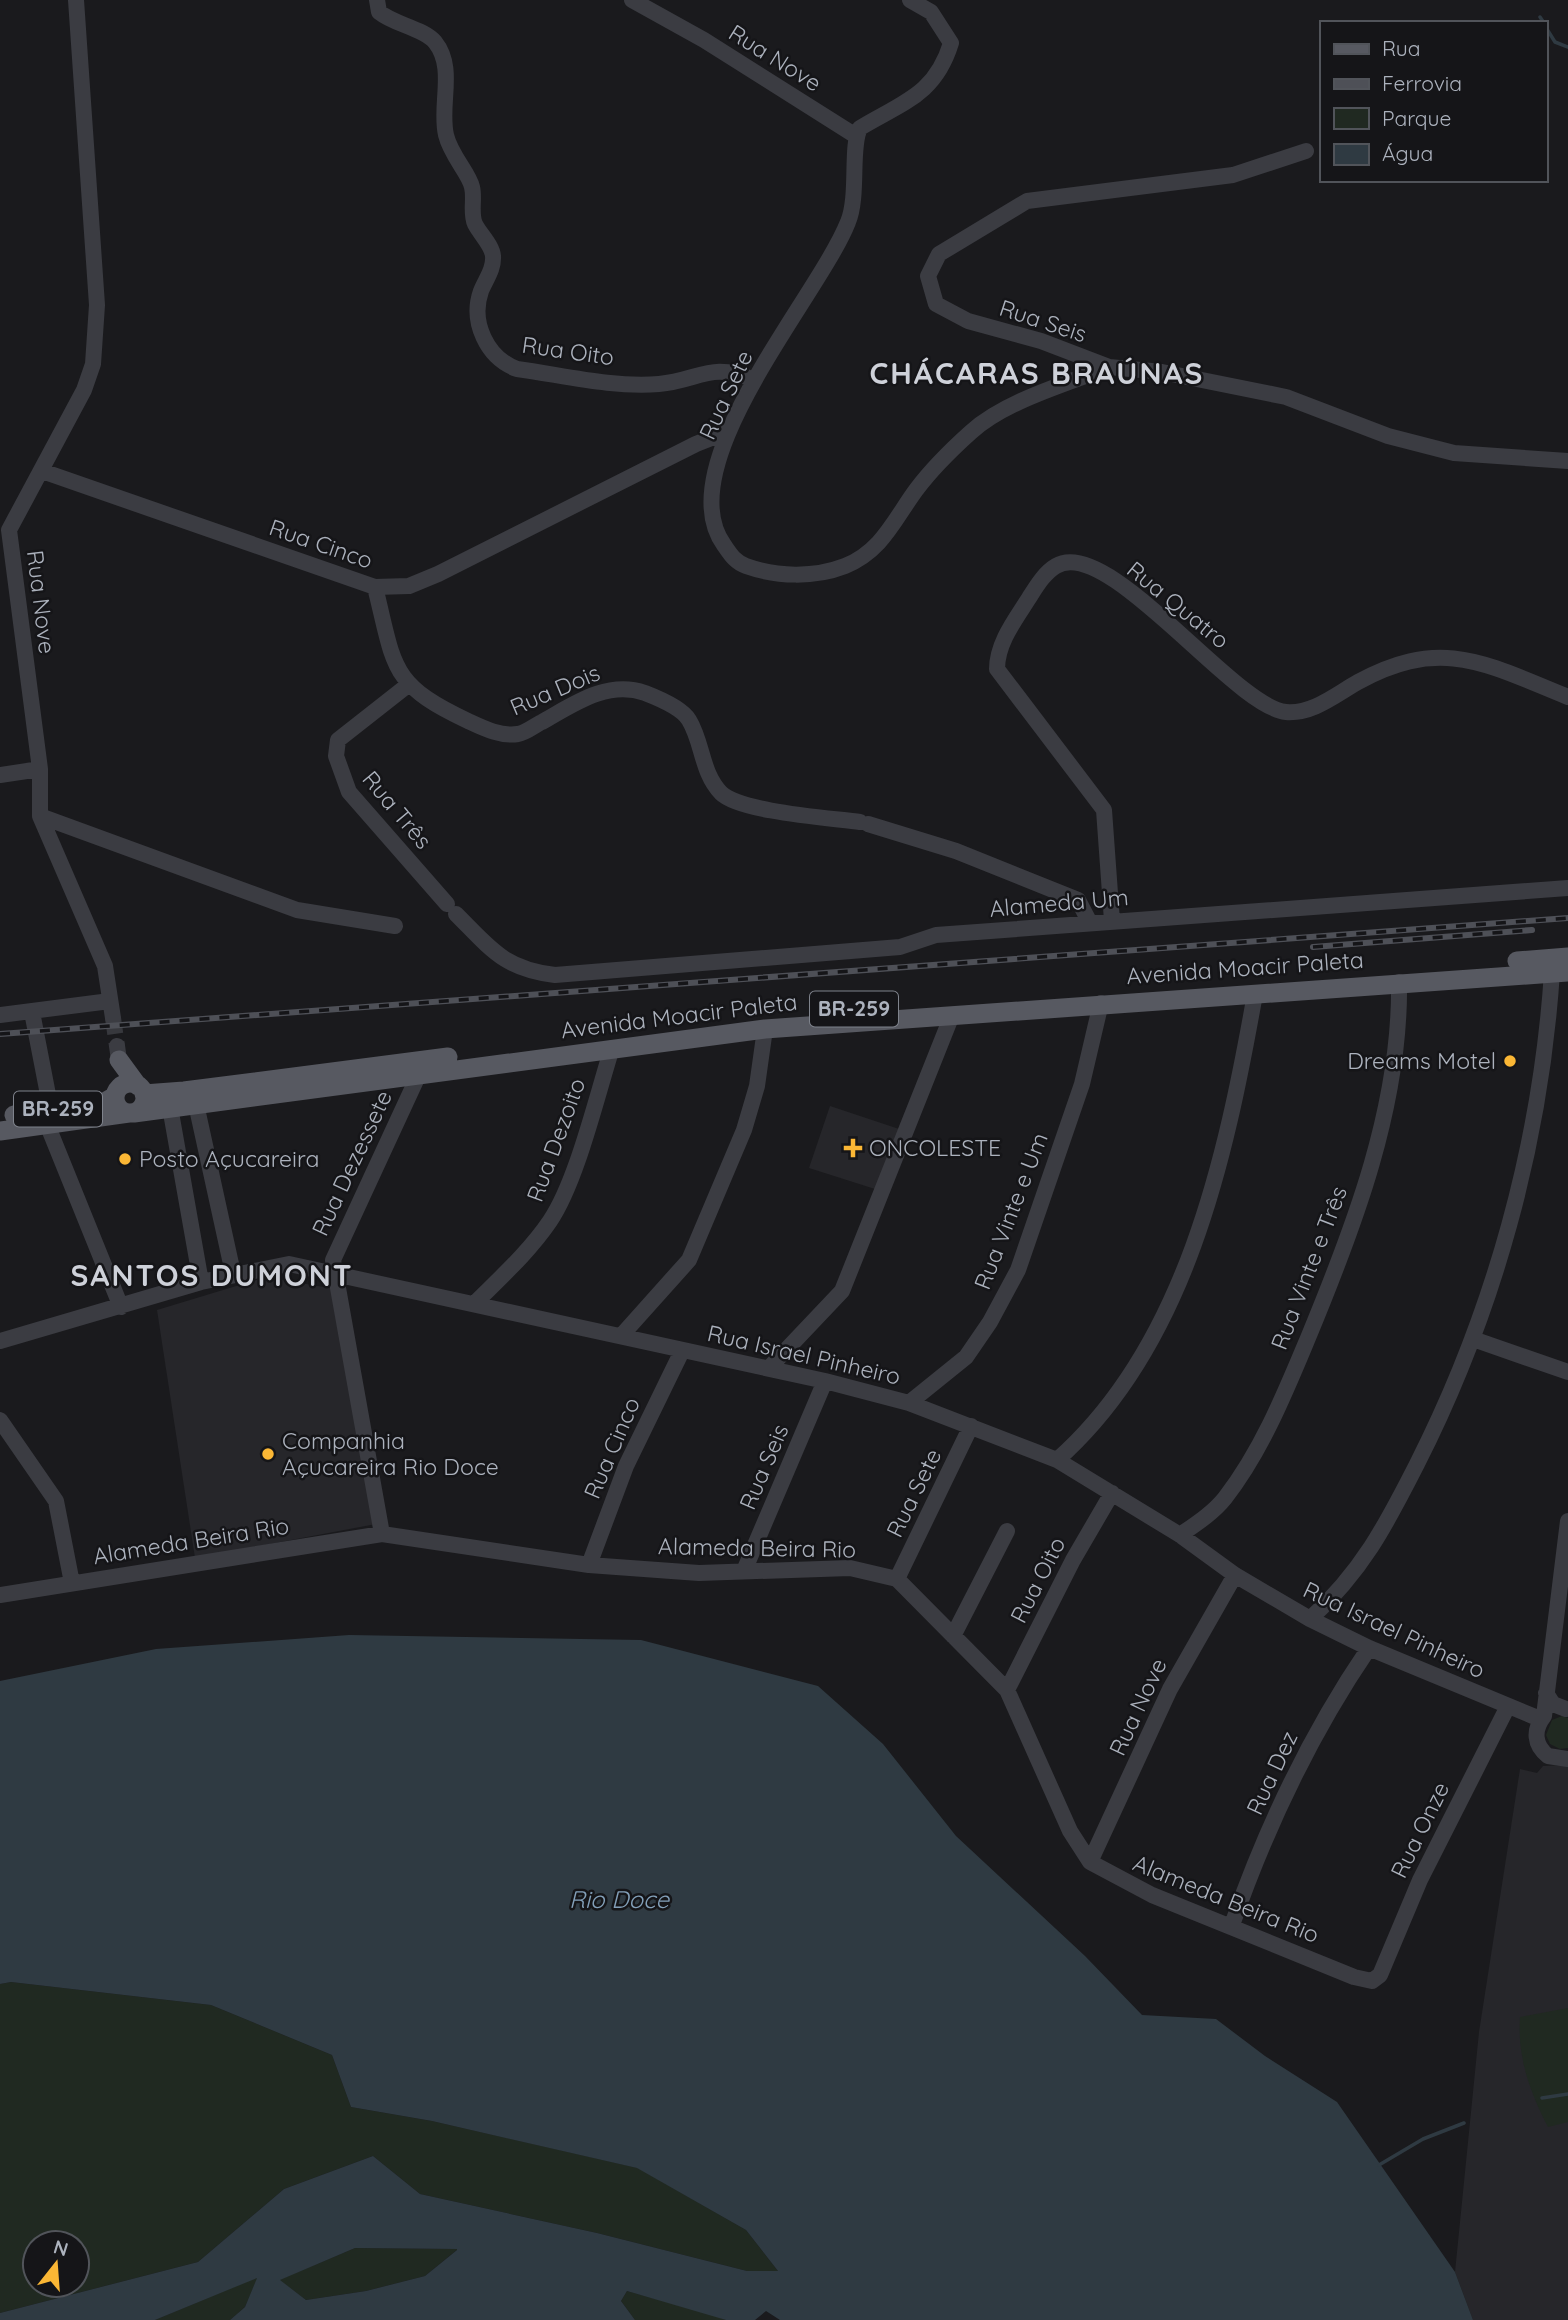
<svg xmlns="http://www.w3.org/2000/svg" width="1568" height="2320" font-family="Quicksand,sans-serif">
<rect width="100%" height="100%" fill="#1a1a1d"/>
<!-- built -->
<path fill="#26262a" d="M830 1106 899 1129 875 1189 809 1168Z
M266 1277 335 1289 376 1524 195 1558 157 1310Z
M1568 1765V2320H1473L1455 2272 1479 2032 1520 1769 1537 1773 1543 1766Z"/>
<!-- green -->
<path fill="#202921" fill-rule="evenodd" d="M1562 1716 1568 1718V1748L1560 1749 1550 1744 1546 1735 1552 1720Z
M11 1982 211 2005 332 2055 351 2107 432 2121 638 2168 746 2230 778 2271H747L597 2233 420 2194 373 2156 284 2189 198 2262 0 2313V1984ZM35 2243H77V2285H35Z
M1568 2008V2122L1548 2127C1530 2092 1517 2057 1520 2017Z
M355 2248 458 2249 425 2276 366 2291 306 2300 279 2280Z
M258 2277 245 2307 230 2320H155Z
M627 2291 713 2315 726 2320H635L621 2301Z"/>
<!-- water -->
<path fill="#2f3a42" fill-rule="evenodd" d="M349 1635 641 1640 818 1686 883 1744 956 1836 1085 1956 1142 2015 1216 2019 1265 2056 1337 2102 1455 2272 1473 2320H780L766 2311 755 2320H726L627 2291 621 2301 635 2320H230L245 2307 257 2278 155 2320H0V2313L198 2262 284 2189 373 2156 420 2194 597 2233 747 2271H778L746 2230 637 2168 432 2121 351 2107 332 2055 211 2005 11 1982 0 1984V1681L156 1649ZM355 2248 457 2249V2250L425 2276 366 2291 306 2300 280 2280Z"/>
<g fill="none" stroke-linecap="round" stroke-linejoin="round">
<!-- stream -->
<path stroke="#2f3a42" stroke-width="3.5" d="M1540 17 1544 23
M1545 26 1555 42 1568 47
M1542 2098 1568 2094
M1379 2165 1423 2139 1464 2123"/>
<!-- minor-tunnel -->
<path stroke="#37383d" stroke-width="16" stroke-dasharray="16 8" stroke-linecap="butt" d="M113 1018 117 1046"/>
<!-- minor -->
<path stroke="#3b3c42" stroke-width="16" d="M76 0 97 305 93 364 84 390 9 530 40 769V816L105 966 113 1018
M377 0 379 12C395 25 423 28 435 42 456 68 439 105 446 135 451 156 469 173 472 187 475 199 470 213 475 224 480 234 492 245 493 256 494 269 486 279 481 291 470 322 487 358 517 369 562 375 613 388 659 384 700 380 711 361 754 380
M632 0 704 40 856 136
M910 0 931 12 951 43C935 95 903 102 860 128 850 146 859 196 848 222 819 296 667 466 724 545 731 555 735 562 746 566 777 577 814 578 845 566 882 551 894 520 916 490 931 470 952 449 971 432 1005 401 1066 384 1109 367
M1306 151 1233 175 1027 201 939 254 928 276 936 304 968 321 1041 341 1109 367 1162 372 1286 397 1388 436 1454 453 1568 461
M42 471 375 587 409 586 438 574 696 444 729 431
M375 587C395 667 389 684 468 721 483 728 501 737 518 734 526 733 535 725 542 722 574 704 607 680 645 693 658 698 682 708 689 720 703 743 701 772 721 793 740 812 831 818 860 822
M408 685 338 740 336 756 349 792 447 904
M0 775 40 769
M40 816 297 910 395 926
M868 824 956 851 1078 900 1090 923
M456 914C491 949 504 969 555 975L900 947 936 935 1568 888
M1112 921 1104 810 997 669C997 643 1015 620 1029 598 1036 587 1044 573 1056 566 1108 535 1234 707 1286 712 1313 714 1335 695 1358 682 1442 636 1486 664 1568 697
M32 1012 51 1110
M0 1015 110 1001
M117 1046 119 1060
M196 1104 233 1273
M170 1107 201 1282
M47 1124 121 1307
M474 1304C500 1278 529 1252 550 1221 577 1181 597 1095 612 1048
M621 1336 689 1260 744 1130 757 1086 765 1029
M1473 1339 1568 1372
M0 1341 201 1282 289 1264 825 1381 909 1403 1057 1460 1180 1535 1235 1575 1310 1619 1369 1648 1540 1719
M769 1368 842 1291 952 1015
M909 1403 966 1357 990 1322 1018 1270 1082 1084 1101 1003
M0 1420 56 1501 72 1583
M1057 1460C1186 1346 1226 1157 1255 994
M1568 1521 1544 1716C1533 1730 1534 1745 1548 1756L1568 1759
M382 1534 333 1260 419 1074
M1180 1535C1196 1524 1213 1513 1225 1498 1262 1450 1285 1393 1308 1338 1354 1227 1401 1105 1399 982
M589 1565 626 1466 682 1351
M744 1571 825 1381
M897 1579 971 1426
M0 1595 382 1534 589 1565 699 1573 850 1568 897 1579 1007 1690 1070 1831 1090 1862 1152 1895 1354 1977 1372 1981 1380 1975 1420 1880 1507 1708
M1310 1619C1362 1571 1385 1527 1417 1464 1494 1312 1541 1142 1552 972
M953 1636 1007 1531
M1007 1690 1073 1560 1112 1493
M1546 1693 1553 1704 1566 1709
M1090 1862 1170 1689 1235 1575
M1232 1925C1266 1828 1311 1733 1369 1648"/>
<!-- major -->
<path stroke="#575961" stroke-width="19" d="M1517 961 1568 957
M119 1060 138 1086
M115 1098a15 15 0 1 1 30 0a15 15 0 1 1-30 0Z
M144 1094 184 1091 448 1057
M134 1113 765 1029 1568 972
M14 1115 103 1103 115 1096
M0 1131 129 1113"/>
<!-- rail casing -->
<g stroke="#4e5057" stroke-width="6">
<path id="rail" d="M1313 947 1532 930
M0 1034 1568 918"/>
</g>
<!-- rail -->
<use href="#rail" stroke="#151518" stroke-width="3.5" stroke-dasharray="10" stroke-linecap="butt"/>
</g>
<!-- markers -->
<g fill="#fbb735" stroke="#151518" stroke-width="2.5">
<circle cx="1510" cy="1061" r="7"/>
<path d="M849.5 1137.5h7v7h7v7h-7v7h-7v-7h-7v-7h7z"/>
<circle cx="125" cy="1159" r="7"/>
<circle cx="268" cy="1454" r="7"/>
</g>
<g text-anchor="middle" stroke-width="5" stroke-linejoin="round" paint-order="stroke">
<!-- shield labels -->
<g fill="#151518" stroke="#7f838c" stroke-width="2">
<rect x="810" y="991.5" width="88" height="35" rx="5"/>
<rect x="14" y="1091.5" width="88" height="35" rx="5"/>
</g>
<g font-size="21" font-weight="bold" fill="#acb2bd">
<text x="854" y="1016">BR-259</text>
<text x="58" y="1116">BR-259</text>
</g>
<!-- street labels -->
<g font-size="23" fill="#acb2bd" stroke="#151518">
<text transform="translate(775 58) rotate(32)" y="8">Rua Nove</text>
<text transform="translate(1043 321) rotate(18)" y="8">Rua Seis</text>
<text transform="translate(568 351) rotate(8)" y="8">Rua Oito</text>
<text transform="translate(726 395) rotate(-65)" y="8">Rua Sete</text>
<text transform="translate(321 544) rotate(19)" y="8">Rua Cinco</text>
<text transform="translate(41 602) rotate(83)" y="8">Rua Nove</text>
<text transform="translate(1178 605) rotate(39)" y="8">Rua Quatro</text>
<text transform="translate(555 690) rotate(-23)" y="8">Rua Dois</text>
<text transform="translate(397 810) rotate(50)" y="8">Rua Três</text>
<text transform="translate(1059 903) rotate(-5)" y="8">Alameda Um</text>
<text transform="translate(1245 968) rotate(-4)" y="8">Avenida Moacir Paleta</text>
<text transform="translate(679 1016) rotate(-7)" y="8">Avenida Moacir Paleta</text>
<text transform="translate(556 1140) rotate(-70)" y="8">Rua Dezoito</text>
<text transform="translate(352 1163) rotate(-65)" y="8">Rua Dezessete</text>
<text transform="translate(1011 1211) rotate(-69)" y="8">Rua Vinte e Um</text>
<text transform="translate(1309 1268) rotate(-69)" y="8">Rua Vinte e Três</text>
<text transform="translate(804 1355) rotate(13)" y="8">Rua Israel Pinheiro</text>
<text transform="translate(612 1448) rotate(-67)" y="8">Rua Cinco</text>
<text transform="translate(764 1467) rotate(-67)" y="8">Rua Seis</text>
<text transform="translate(914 1493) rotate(-64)" y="8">Rua Sete</text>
<text transform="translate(191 1541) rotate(-9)" y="8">Alameda Beira Rio</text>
<text transform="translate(757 1548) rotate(1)" y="8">Alameda Beira Rio</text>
<text transform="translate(1038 1580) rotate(-63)" y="8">Rua Oito</text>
<text transform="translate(1394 1630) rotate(25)" y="8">Rua Israel Pinheiro</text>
<text transform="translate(1138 1707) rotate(-65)" y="8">Rua Nove</text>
<text transform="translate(1272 1773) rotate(-65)" y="8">Rua Dez</text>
<text transform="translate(1420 1830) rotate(-64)" y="8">Rua Onze</text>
<text transform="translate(1226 1899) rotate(22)" y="8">Alameda Beira Rio</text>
</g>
<!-- poi labels -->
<g font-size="23" fill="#acb2bd" stroke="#151518" text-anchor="start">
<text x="1496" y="1069" text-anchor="end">Dreams Motel</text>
<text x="869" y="1156">ONCOLESTE</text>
<text x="139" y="1167">Posto Açucareira</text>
<text x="282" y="1449">Companhia<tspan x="282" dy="26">Açucareira Rio Doce</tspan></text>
</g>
<!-- water labels -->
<g font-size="24" font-style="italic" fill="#83a0b9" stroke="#151518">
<text x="619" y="1908">Rio Doce</text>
</g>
<!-- district labels -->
<g font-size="30" font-weight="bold" letter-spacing="2" fill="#ced1d9" stroke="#151518">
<text x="1037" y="384">CHÁCARAS BRAÚNAS</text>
<text x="212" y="1286">SANTOS DUMONT</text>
</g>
</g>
<!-- legend -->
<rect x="1320" y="21" width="228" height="161" fill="#151518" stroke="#51545a" stroke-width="2"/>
<rect x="1334" y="44" width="35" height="10" fill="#575961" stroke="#51545a" stroke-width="2"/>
<text x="1382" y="56" font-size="21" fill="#acb2bd">Rua</text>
<rect x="1334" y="79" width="35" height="10" fill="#4e5057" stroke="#51545a" stroke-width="2"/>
<text x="1382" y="91" font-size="21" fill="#acb2bd">Ferrovia</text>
<rect x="1334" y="108" width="35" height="21" fill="#202921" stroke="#51545a" stroke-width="2"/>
<text x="1382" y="126" font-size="21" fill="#acb2bd">Parque</text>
<rect x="1334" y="144" width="35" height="21" fill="#2f3a42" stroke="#51545a" stroke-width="2"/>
<text x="1382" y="161" font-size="21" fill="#acb2bd">Água</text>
<!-- north arrow -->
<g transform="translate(56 2264) rotate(17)"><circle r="33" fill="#151518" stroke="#51545a" stroke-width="2"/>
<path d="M0-5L12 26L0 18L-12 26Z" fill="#fbb735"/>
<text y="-10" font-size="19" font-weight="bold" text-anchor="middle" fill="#acb2bd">N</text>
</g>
</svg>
